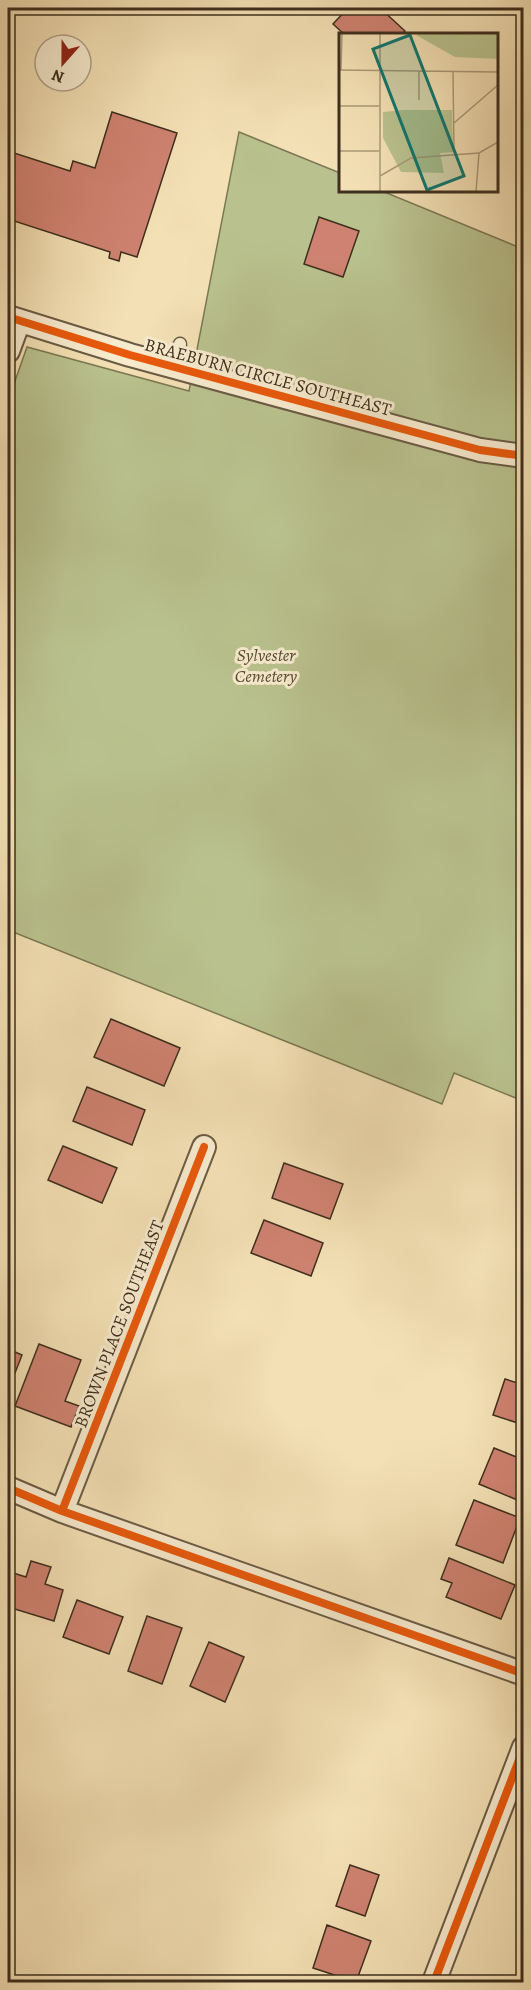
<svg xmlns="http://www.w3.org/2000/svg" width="531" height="1990" font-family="Alegreya,serif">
<rect width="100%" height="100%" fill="#f3e0b4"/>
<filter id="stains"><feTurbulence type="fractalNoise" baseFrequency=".00333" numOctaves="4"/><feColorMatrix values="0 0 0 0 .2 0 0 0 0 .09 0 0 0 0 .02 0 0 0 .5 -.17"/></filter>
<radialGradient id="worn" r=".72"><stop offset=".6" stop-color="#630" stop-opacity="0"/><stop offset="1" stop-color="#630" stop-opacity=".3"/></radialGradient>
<!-- green -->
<path fill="#b9c28e" stroke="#7c7856" stroke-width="1.5" d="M239 132 340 173V190L382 191 523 249V1101L454 1073 442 1104 8 930V401L27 347 189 391Z"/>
<!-- building -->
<path fill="#cf8271" stroke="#3e2f1e" stroke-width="1.5" d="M348 8H380L405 31 402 34H344L333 24Z
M523 74H524V117L520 116Z
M112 112 177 133 137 257 121 252 119 261 109 258 110 252 8 219V151L70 171 73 161 95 168Z
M319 217 359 231 343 277 304 264Z
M111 1019 180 1048 164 1086 94 1057Z
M87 1087 145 1110 132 1145 73 1121Z
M63 1146 117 1168 102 1203 48 1180Z
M284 1163 343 1184 330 1219 272 1198Z
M264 1220 323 1243 311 1276 251 1253Z
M39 1344 81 1360 65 1401 79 1406 71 1427 15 1406Z
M8 1349 22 1355 8 1391Z
M505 1379 524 1385V1425L493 1415Z
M494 1448 524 1460 522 1502 479 1484Z
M474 1500 520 1518 503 1563 456 1545Z
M449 1558 515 1585 501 1619 446 1597 452 1583 441 1579Z
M31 1561 51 1567 45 1584 63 1590 54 1621 8 1607V1579L10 1572 26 1577Z
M77 1600 123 1617 109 1654 63 1637Z
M147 1616 182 1628 162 1684 128 1671Z
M209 1642 244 1657 225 1702 190 1686Z
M350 1865 379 1875 365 1916 336 1906Z
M327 1925 371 1941 356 1982 313 1968Z"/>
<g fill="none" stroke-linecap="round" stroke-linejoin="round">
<!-- service casing -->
<g stroke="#6b5b44" stroke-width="15">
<path id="service" d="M176 368 180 344"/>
</g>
<!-- minor casing -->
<g stroke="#6b5b44" stroke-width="26">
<path id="minor" d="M8 317 130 355 480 450 524 456
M8 351 19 321
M8 1488 62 1511 524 1674
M62 1511 204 1147
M434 1982 524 1747"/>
</g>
<!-- service -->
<use href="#service" stroke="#f7ebce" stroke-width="12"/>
<!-- minor -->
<use href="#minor" stroke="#f7ebce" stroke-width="22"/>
<!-- cycleway casing -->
<g stroke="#f7ebce" stroke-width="11">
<path id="cycleway" d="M8 317 130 355 480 450 524 456
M8 1488 62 1511 524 1674
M62 1511 204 1147
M434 1982 524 1747"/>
</g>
<!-- cycleway -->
<use href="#cycleway" stroke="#e8590c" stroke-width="8"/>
</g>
<g text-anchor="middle" stroke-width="6" stroke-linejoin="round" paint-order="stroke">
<!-- street labels -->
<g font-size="18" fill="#3e2f1e" stroke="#f7ebce">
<text transform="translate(268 377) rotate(15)" y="6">BRAEBURN CIRCLE SOUTHEAST</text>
<text transform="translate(119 1324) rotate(-69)" y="6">BROWN PLACE SOUTHEAST</text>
</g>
<!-- park labels -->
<g font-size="18" font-style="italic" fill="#574c34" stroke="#f7ebce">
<text x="266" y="661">Sylvester<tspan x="266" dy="21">Cemetery</tspan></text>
</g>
</g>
<!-- overview -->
<g transform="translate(339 33)">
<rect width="159" height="159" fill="#f3e0b4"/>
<path d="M81 0H159V26L116 24 77 2ZM64 77H113L114 119 101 120 105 140 62 139 44 105V79Z" fill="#b9c28e"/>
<path fill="none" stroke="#ab9978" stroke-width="1.5" d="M41 0V159M0 37 159 39M2 37 3 0M114 38 115 120M80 67V38M0 73H40M115 90 159 52M0 118H40M41 143 72 125 140 120 159 109M137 159 140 120"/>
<path fill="#0f766e" fill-opacity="0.15" stroke="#0f766e" stroke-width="3" d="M71 2 125 143 88 157 34 16Z"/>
<rect width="159" height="159" fill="none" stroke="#3e2f1e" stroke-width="3"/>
</g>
<!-- margin -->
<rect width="531" height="1990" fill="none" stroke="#f3e0b4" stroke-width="30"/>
<rect x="9" y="9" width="513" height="1972" fill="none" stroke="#3e2f1e" stroke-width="3"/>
<rect x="15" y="15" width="501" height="1960" fill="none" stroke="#3e2f1e" stroke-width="1.5"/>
<!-- north arrow -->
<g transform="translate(63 63) rotate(201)"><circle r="28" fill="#f7ebce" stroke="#ada088" stroke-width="1.5"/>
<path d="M0-4.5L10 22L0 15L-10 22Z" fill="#8f2418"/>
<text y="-9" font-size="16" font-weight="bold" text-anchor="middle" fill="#3e2f1e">N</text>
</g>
<rect width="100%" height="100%" filter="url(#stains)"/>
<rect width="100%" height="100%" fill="url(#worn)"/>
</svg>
